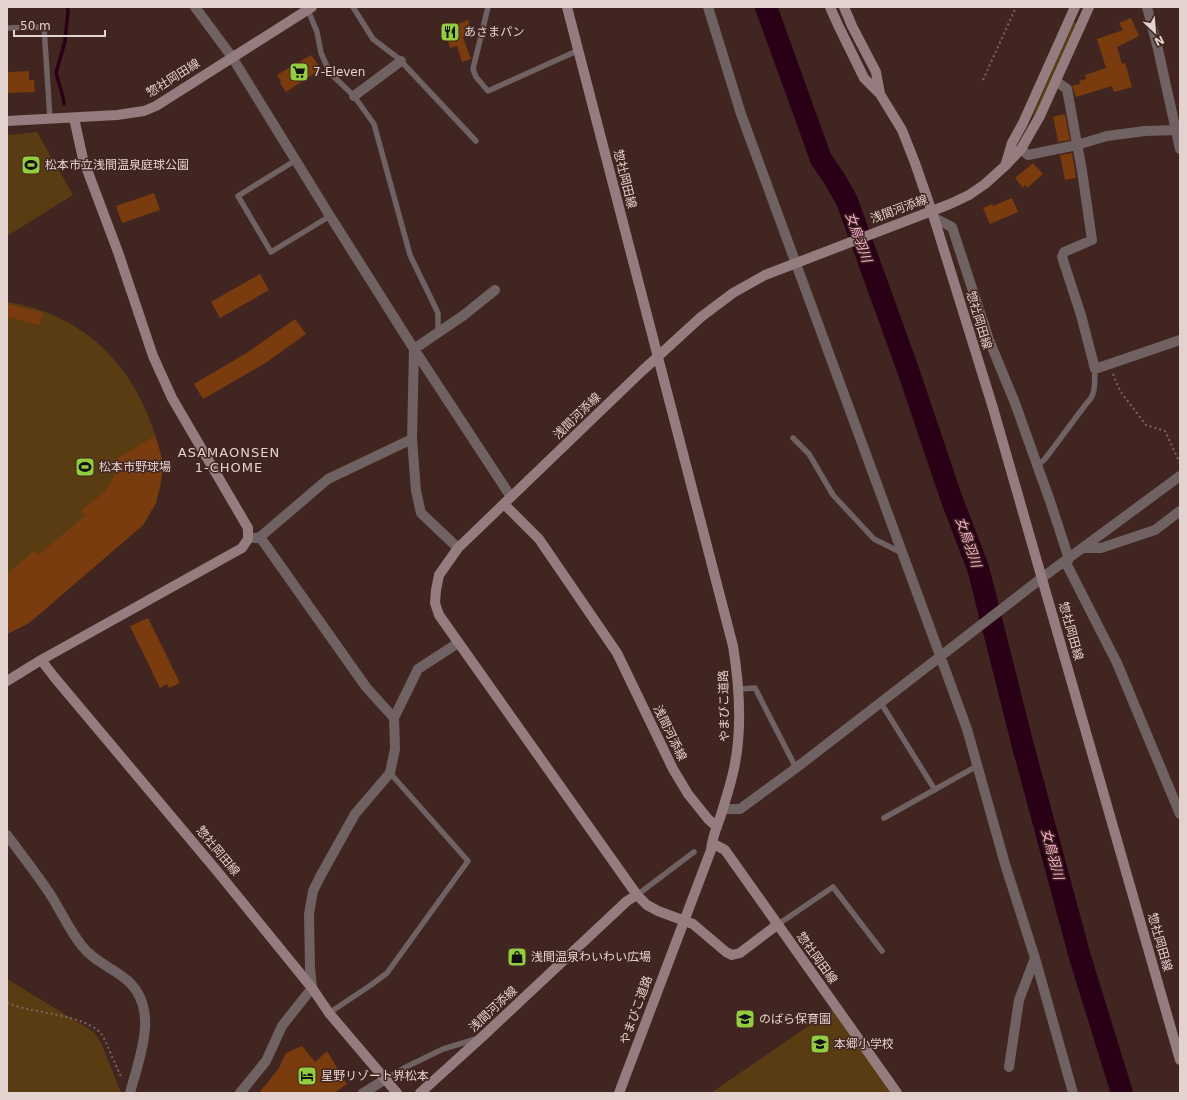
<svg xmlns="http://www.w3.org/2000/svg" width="1187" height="1100" font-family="'DejaVu Sans','Noto Sans JP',sans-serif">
<rect width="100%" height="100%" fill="#402520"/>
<!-- green -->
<path fill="#5a3c13" d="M1073 23H1077L1036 115 1034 117 1033 114Z
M37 132 73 195 7 236V135Z
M7 302C78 313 129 359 152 426 156 437 161 450 162 462 164 485 156 506 143 525L29 623 7 634Z
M7 979 94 1032 102 1045 121 1093H7Z
M833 1009 892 1093H711Z"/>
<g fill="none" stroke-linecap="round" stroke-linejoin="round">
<!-- stream -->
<path stroke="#2a0017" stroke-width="3.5" d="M64 104 63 97 56 73 65 41 68 11 67 7"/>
<!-- river -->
<path stroke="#2a0017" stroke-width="22" d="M766 7 821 159 834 178 847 201 907 367 952 500 978 568 1023 746 1080 957 1122 1093"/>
</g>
<!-- building -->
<path fill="#7a3c0e" d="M1131 18 1139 36 1117 47 1122 64 1125 63 1132 87 1114 92 1112 86 1076 97 1072 86 1080 84 1079 81 1086 79 1085 75 1106 68 1097 39 1123 30 1119 23Z
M468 20 472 33 463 37 471 59 462 62 457 46 450 48 444 29Z
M311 55 321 69 286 92 280 83 281 81 277 75Z
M29 71V80H34L35 92 7 93 8 72Z
M1065 114 1070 140 1057 142 1058 141 1053 117Z
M1072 153 1076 178 1065 180 1060 155Z
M1033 163 1043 174 1027 188 1025 185 1023 188 1015 178Z
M154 193 160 210 122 223 116 206Z
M1012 198 1018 212 990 224 983 208 992 204 993 206Z
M260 274 269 290 220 318 211 302Z
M7 304 43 313 40 325 7 317Z
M295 319 306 334 264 364 203 399 194 384 248 352Z
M155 436 162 460V473L156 503 143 525 29 623 7 634V574L34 551 37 556 86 515 81 511 103 493 108 487 116 472 115 460Z
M148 618 180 683 169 688 167 684 160 688 130 626Z
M302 1046 315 1062 327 1051 347 1084 334 1093H259L279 1068 286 1053Z"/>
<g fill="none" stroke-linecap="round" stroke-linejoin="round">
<!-- path -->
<path stroke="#7d6560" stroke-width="2" stroke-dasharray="2 3" stroke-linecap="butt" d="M983 80 1016 7
M1113 374 1120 391 1146 425 1165 431 1180 463
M7 1003C14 1005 21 1008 28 1009 49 1014 91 1018 103 1036L122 1079"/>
<!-- lane -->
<path stroke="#706162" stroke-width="5.5" d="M353 7 373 39 398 58 476 141
M488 7 473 69 476 77 488 91 579 50
M308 10 317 32 321 53 330 73 354 96 374 124 410 255 438 313V332
M7 28 44 27 50 119
M296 160 238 196 271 252 330 216
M793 438 809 454 833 495 874 539 902 553
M1037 466 1045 459 1086 404C1097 394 1094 383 1095 369
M739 689 755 688 796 768
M881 703 935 790
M884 818 977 766
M637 895 694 852
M777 925 833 887 882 951
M329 1013 371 985 387 973 468 861 390 773
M386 1079 404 1068 443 1049 476 1039"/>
<!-- street -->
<path stroke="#706162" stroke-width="10" d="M195 7 232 57 330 216 414 349 511 497
M708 7 741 114 967 729 1005 864 1035 958 1073 1093
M1147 7 1158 49 1180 149
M1056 81 1067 89 1082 171 1092 240 1064 252 1062 257 1081 315 1095 369 1180 340
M354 96 401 61
M1021 149 1028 155 1077 145 1107 136 1145 131 1176 130
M934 218 952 227 989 340 1015 403 1050 501 1069 559
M260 537 366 687 394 718
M255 538 260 537 328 479 412 439
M458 548 421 513 416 491 412 439 414 349 464 315 495 290
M1083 548H1101L1155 530 1180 511
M1065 561 1117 663 1180 814
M723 809H740L796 768 1043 577 1180 476
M7 835C21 854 37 874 50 894 61 911 69 930 82 946 94 962 114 968 128 981 160 1010 139 1058 130 1093
M1009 1067 1019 1000 1035 958
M240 1093 266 1061 282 1026 312 988 310 968 309 914 313 891 321 875 355 814 390 773 395 749 394 718 418 669 458 643
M363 1093 386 1079"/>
<!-- secondary -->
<path stroke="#957d7f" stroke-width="10" d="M567 7 733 646C740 689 743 735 732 777 729 789 725 802 721 815 717 826 712 838 711 850L619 1093
M830 7 838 25 864 78 880 94 902 130 915 163 934 218 993 408 1180 1060
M844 7 852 26 876 72 880 94
M7 121 117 115 144 111 156 106 312 7
M1006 163 1012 143 1023 123 1075 7
M504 504 539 539 617 653 673 769 688 794 708 819 717 827
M41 660 242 548 248 539V528L172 398 153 356 118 252 83 159 74 118
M7 681 41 660 55 678 217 871 312 988 329 1013 397 1093
M712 843 725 850 897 1093
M777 925 740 953 732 955 726 952 693 924 658 911 647 905 637 895 439 615 435 603 436 590 439 575 458 548 642 371 701 317 733 293 765 275 950 204 969 195 985 184 1006 165 1021 149 1040 116 1089 7
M420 1093 482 1037 627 901 637 895"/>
</g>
<!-- icons -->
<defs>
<g id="restaurant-square" transform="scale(1)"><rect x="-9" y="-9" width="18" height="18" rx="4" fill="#91cd3f" stroke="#402520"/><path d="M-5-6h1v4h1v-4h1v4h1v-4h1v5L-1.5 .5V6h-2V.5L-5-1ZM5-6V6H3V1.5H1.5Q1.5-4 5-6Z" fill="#111"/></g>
<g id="supermarket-square" transform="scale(1)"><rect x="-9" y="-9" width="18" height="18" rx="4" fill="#91cd3f" stroke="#402520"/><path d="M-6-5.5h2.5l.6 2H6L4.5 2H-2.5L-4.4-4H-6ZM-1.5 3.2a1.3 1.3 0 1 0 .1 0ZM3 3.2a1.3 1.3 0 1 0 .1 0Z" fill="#111"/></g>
<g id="stadium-square" transform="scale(1)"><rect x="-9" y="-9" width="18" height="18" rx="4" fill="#91cd3f" stroke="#402520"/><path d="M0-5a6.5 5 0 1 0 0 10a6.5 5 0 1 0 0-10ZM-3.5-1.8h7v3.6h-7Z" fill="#111"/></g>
<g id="shop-square" transform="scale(1)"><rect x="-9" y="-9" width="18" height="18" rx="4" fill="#91cd3f" stroke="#402520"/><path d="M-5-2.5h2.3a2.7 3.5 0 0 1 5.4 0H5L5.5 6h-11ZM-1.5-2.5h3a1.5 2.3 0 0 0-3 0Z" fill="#111"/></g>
<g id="school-square" transform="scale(1)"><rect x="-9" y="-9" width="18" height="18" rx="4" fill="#91cd3f" stroke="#402520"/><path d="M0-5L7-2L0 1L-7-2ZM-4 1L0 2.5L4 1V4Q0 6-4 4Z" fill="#111"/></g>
<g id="hotel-square" transform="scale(1)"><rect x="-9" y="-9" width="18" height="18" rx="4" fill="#91cd3f" stroke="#402520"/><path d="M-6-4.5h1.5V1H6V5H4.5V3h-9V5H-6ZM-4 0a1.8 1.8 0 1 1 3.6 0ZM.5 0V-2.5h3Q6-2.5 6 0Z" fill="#111"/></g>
</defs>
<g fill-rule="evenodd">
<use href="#restaurant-square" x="450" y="32"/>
<use href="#supermarket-square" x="299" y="72"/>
<use href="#stadium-square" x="31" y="165"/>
<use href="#stadium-square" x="85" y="467"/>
<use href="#shop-square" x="517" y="957"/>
<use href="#school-square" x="745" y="1019"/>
<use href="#school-square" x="820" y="1044"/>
<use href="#hotel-square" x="307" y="1076"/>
</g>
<g text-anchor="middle" stroke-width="3" stroke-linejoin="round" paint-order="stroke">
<!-- poi labels -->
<g font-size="12" fill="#e4d2ce" stroke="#402520" text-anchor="start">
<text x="464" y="36">あさまパン</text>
<text x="313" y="76">7-Eleven</text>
<text x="45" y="169">松本市立浅間温泉庭球公園</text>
<text x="99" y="471">松本市野球場</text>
<text x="531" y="961">浅間温泉わいわい広場</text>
<text x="759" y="1023">のばら保育園</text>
<text x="834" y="1048">本郷小学校</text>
<text x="321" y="1080">星野リゾート界松本</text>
</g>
<!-- street labels -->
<g font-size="12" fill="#e4d2ce" stroke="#402520">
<text transform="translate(173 78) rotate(-32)" y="4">惣社岡田線</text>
<text transform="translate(625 179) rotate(76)" y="4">惣社岡田線</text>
<text transform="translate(899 209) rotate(-20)" y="4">浅間河添線</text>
<text transform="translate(979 320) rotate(73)" y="4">惣社岡田線</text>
<text transform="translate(577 416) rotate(-44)" y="4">浅間河添線</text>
<text transform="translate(1071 631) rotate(74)" y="4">惣社岡田線</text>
<text transform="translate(724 706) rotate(-91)" y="4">やまびこ道路</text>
<text transform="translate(670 733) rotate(64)" y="4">浅間河添線</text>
<text transform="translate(218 851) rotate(50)" y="4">惣社岡田線</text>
<text transform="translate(1160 942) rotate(74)" y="4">惣社岡田線</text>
<text transform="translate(817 958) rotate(54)" y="4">惣社岡田線</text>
<text transform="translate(493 1009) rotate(-43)" y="4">浅間河添線</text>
<text transform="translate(636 1010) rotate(-70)" y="4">やまびこ道路</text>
</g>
<!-- water labels -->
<g font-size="13" font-style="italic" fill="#fab0cf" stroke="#402520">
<text transform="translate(859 237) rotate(70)" y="5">女鳥羽川</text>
<text transform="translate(969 542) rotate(71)" y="5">女鳥羽川</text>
<text transform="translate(1053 854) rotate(75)" y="5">女鳥羽川</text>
</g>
<!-- neighbourhood labels -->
<g font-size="13" letter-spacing="1" fill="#e4d2ce" stroke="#402520">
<text x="229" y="457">ASAMAONSEN<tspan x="229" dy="15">1-CHOME</tspan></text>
</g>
</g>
<!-- border -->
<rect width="1187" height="1100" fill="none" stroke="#e4d2ce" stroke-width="16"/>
<!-- north arrow -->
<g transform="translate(1155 32) rotate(154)" stroke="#402520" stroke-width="3" paint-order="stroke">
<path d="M0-3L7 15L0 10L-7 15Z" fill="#e4d2ce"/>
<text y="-6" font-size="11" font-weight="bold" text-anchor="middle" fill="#e4d2ce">N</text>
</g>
<!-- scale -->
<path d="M14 30v6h91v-6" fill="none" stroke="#e4d2ce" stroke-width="2"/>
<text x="20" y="30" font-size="12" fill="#e4d2ce" stroke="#402520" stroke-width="3" paint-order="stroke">50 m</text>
</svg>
